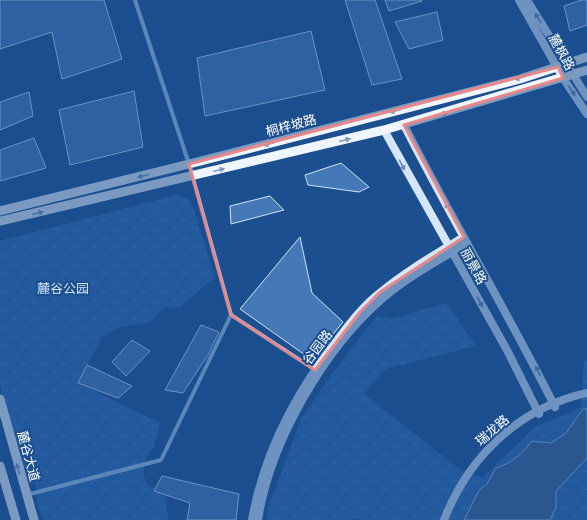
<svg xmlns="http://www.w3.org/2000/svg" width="587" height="520" font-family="'Public Sans','Noto Sans SC',sans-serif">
<defs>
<pattern id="park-crowns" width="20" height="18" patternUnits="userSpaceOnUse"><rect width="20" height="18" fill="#2e69ad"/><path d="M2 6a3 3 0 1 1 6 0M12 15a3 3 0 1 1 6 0" fill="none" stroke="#4d80b9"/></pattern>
</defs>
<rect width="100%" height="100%" fill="#1b4f8f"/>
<!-- park -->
<path fill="url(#park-crowns)" d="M177 195 189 199 194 210 215 277 180 307 164 308 149 323 120 327 102 337 78 383 160 423 154 447 146 457 143 474 148 486 165 494 168 520H43L38 507 36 485 27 482 23 475 0 385V241Z
M446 303 476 346 385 369 364 394 462 471 483 477 534 428 581 407 584 362 587 358V520H364L354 518 351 520H267L268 508 301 419 334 371 377 316 392 319Z"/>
<!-- water -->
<path fill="#3c6290" stroke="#9cc4f0" d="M583 409H587V458L556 491V508L550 520H464L480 489 487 484 496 468C513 462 521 455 532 441L551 443 566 433Z"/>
<!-- building -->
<path fill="#4478b7" stroke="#cfe3fa" d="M0 0H104L122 59 62 79 52 32 0 49Z
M345 0H375L402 79 372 85Z
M385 0H422V1L389 11Z
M582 0H587V25L570 31 564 6Z
M437 12 443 40 409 49 395 22Z
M311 31 325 90 205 116 197 58Z
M134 91 143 147 70 165 59 110Z
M29 92 33 116 0 130V102Z
M34 138 46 168 0 181V150Z
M341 163 369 187 359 192 308 185 305 175Z
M270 196 284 210 231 224 230 206Z
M300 237 312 293 343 322 312 360 240 309Z
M201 325 219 332 208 355 183 393 165 390Z
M132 340 150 351 126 376 112 362Z
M87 365 132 386 118 398 78 383Z
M162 476 239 494 236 520H187L190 503 154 491Z"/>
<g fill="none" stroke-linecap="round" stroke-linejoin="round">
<!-- street -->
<path stroke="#a9c9ee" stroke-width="4" d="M231 315 315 370
M26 495 161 460 231 315 189 164 135 0"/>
<!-- secondary -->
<path stroke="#d6e6fa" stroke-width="8" d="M519 0 563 78 587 114
M527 0 587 97
M404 125C452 220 507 311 555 407
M384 130 507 350 539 414
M252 520C264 452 296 392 338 339 351 322 364 305 381 292 406 271 436 254 464 237
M258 520C270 442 324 349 383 298 409 276 439 260 467 243
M444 520C469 456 519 408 587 393"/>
<!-- primary -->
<path stroke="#f0f6ff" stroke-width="9" d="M0 211 189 164 520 79 587 57
M0 221 384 130 587 70
M0 399 34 520
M0 466 16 520"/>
</g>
<!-- one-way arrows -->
<defs><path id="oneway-solid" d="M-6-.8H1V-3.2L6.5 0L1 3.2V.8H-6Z"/></defs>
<g fill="#668bba">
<use href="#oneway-solid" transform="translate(538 18) rotate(-121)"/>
<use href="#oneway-solid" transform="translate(572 91) rotate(56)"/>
<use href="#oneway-solid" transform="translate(402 165) rotate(62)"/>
<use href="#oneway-solid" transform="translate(448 208) rotate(-119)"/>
<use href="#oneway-solid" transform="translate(480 302) rotate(61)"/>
<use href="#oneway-solid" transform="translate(538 371) rotate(-116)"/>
</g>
<g fill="#7b9ac1">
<use href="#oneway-solid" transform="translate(520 78) rotate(164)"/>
<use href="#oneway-solid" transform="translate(395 111) rotate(165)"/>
<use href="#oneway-solid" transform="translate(442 114) rotate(-16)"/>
<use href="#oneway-solid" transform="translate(345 140) rotate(-14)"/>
<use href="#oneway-solid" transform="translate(269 144) rotate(165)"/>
<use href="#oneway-solid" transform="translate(219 170) rotate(-14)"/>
<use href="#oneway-solid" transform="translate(143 176) rotate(166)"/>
<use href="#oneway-solid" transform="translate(38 213) rotate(-13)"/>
<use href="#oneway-solid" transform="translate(18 469) rotate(-106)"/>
</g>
<!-- marked area -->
<path d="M0 0H587V520H0ZM558 67 563 78 404 125 464 237 380 292 360 312 315 370 231 315 189 164Z" fill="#1b4f8f" fill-opacity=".55" fill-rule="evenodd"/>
<path fill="none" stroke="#e88989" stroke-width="3" stroke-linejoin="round" d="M558 67 563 78 404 125 464 237 380 292 360 312 315 370 231 315 189 164Z"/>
<g text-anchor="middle" stroke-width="4" stroke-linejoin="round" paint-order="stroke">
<!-- street labels -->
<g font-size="13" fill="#fff" stroke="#1b4f8f">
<text transform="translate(562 52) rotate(61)" y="5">麓枫路</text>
<text transform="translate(291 125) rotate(-15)" y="5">桐梓坡路</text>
<text transform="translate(474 266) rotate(61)" y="5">丽景路</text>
<text transform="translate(317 347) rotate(-53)" y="5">谷园路</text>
<text transform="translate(492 430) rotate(-41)" y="5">瑞龙路</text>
<text transform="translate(29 456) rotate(75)" y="5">麓谷大道</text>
</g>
<!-- park labels -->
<g font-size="13" fill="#cfe3fa" stroke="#1b4f8f">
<text x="63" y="293">麓谷公园</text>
</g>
</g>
</svg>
